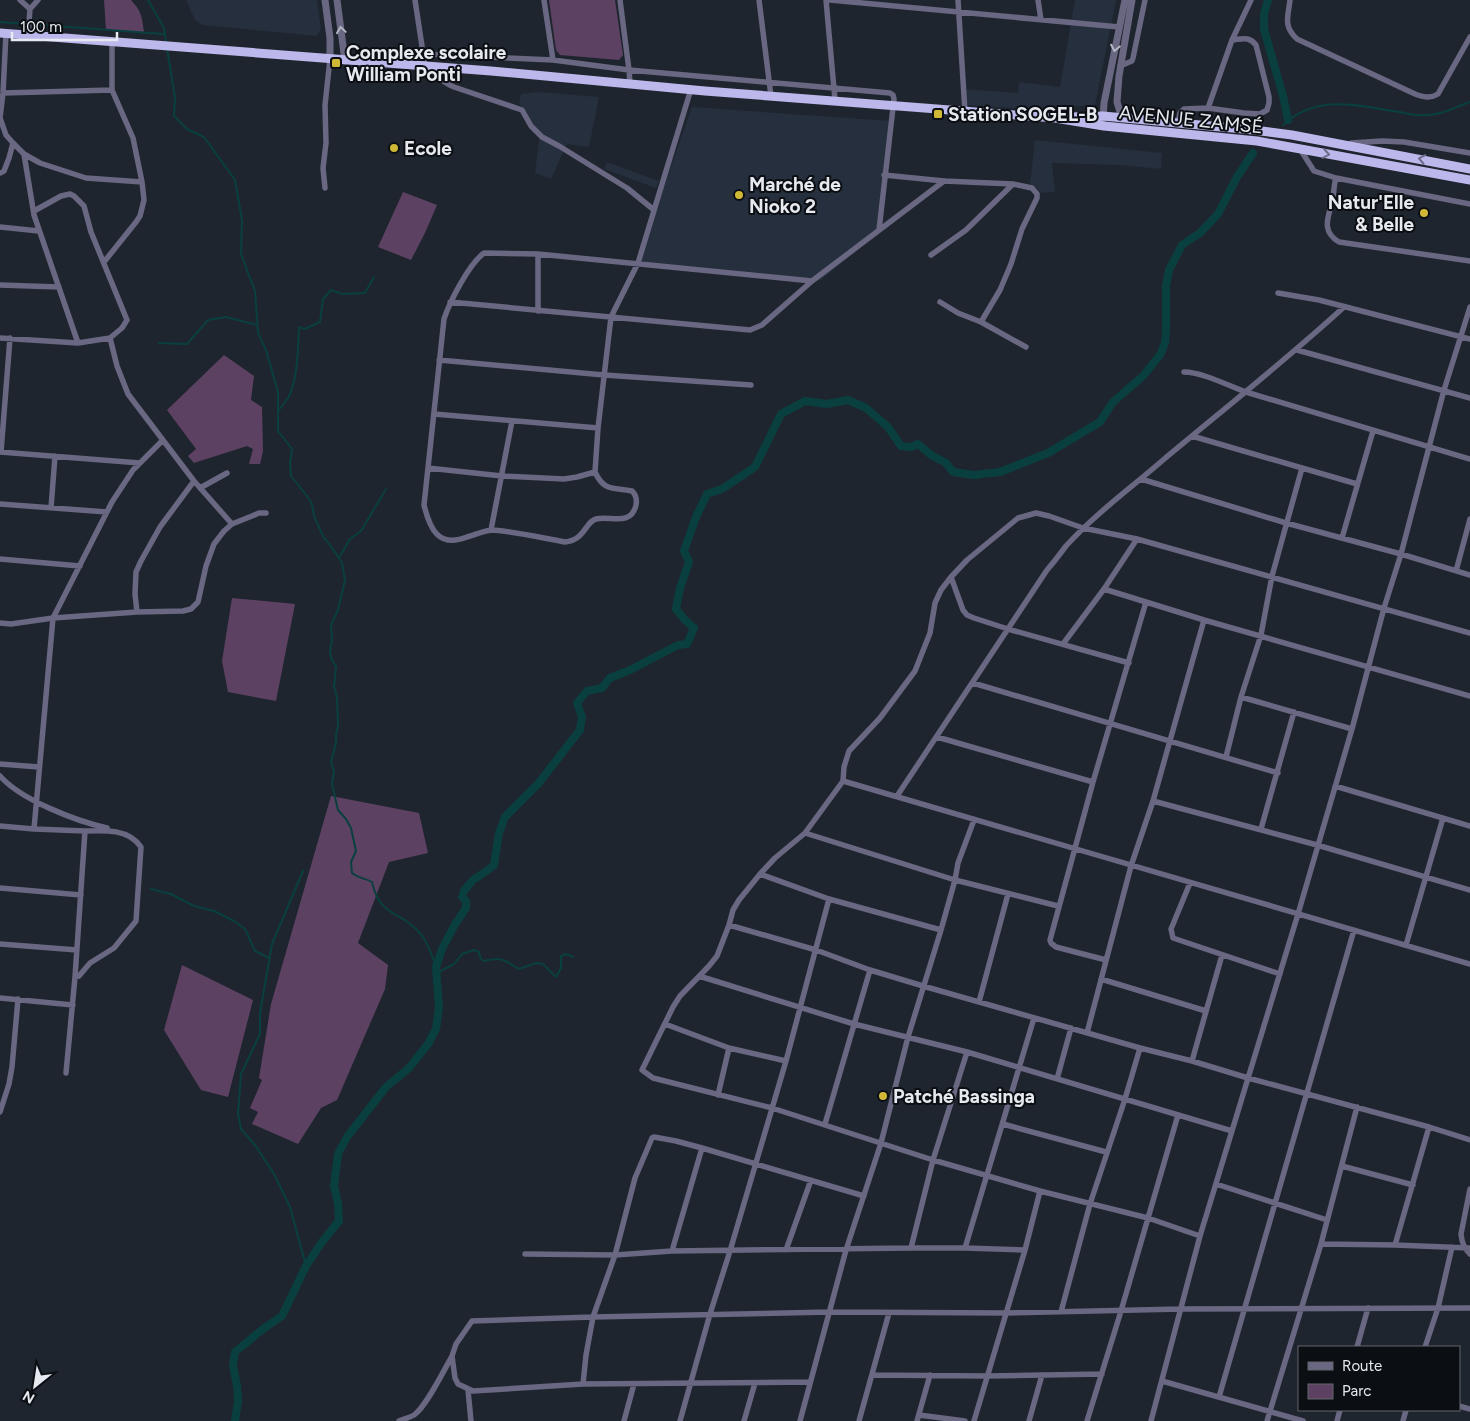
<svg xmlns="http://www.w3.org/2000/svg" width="1470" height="1421" font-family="Figtree,sans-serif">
<rect width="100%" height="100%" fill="#1f252e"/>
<!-- built -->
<path fill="#252f3d" d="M186 0H317L321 29 317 36 202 25 195 20Z
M1075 0H1116L1095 105 1033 109 964 105 963 89 1018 93 1019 82 1060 87Z
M538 92 599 97 589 147 567 144 551 179 535 173 540 132 531 125 519 103 521 94Z
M692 107 891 121 881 231 821 280 636 265Z
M1035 140 1162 153 1161 169 1119 165 1052 163 1055 192 1039 193 1037 188 1030 184Z
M607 162 659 181 656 188 604 169Z"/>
<!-- green -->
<path fill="#5d4163" d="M104 0H131C142 12 142 17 144 32L106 30Z
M549 0H615L623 55 619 60 560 55 556 50Z
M403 192 437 205 425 233 411 260 378 247Z
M224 355 254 376 251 400 262 407 263 451 260 464H249L253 449 247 446 194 463 188 456 196 449 167 410Z
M232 598 295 604 276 701 228 692 222 661Z
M331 796 419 813 428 853 389 862 358 943 388 965 385 989 337 1100 321 1108 298 1144 252 1124 258 1112 250 1108 262 1080 259 1078 271 1004Z
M182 965 253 1000 228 1097 201 1090 164 1030Z"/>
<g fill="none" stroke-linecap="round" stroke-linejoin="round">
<!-- stream -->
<path stroke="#09403f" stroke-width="2" d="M148 0 164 28 166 43
M0 22 164 34
M167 48 175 98 174 116 187 129 204 137 235 180 242 220 241 254 255 291 258 333 266 350 278 392V431L292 449 290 463 291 476 307 496 312 504 314 516 323 536 335 552 342 563 345 580 338 610 331 625 332 639 330 652 332 660 336 667 334 687 337 697 338 726 336 735V743L331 762 334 771 332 784 338 810 346 819 351 828 356 851 351 862 352 873C358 878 365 878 372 882 380 916 395 909 416 929 427 939 431 954 436 967
M1283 125C1318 93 1358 106 1400 112 1408 114 1418 116 1426 115 1442 115 1455 107 1470 102
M159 343 187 344 208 320 226 317 257 325
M278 411C281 407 285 402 288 398 298 380 298 347 299 327L305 329 320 322 323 299 331 290 342 294 365 293 374 277
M339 558 350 539 361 531 386 489
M303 871 272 944 260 1013V1034L241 1074 238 1114 241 1129 255 1145 274 1174 290 1207 306 1266
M151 889 171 894 194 906 214 911 234 921 245 929 255 951 269 958
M437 973 454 964 462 954 474 950 479 952 480 957 483 961C505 957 501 959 519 969L536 963 543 964 556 977 561 968V956L566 954 573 957"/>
<!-- canal -->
<path stroke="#09403f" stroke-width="8" d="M1268 0 1264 14V29L1283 96 1288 120
M235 1421 238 1401 237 1386 233 1366 235 1352 263 1329 282 1316 306 1266 322 1242 339 1221 338 1203 334 1186 338 1154 347 1137 358 1123 386 1087 409 1068 428 1044 436 1029 439 1007 436 967 442 949 454 926 466 908V901L462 897 464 891 473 880 488 870 494 865 499 833 505 817 538 784 580 730 582 717 577 703 587 691 602 688 610 678 630 670 678 645 687 644 694 628 685 620 676 609 680 588 689 562 684 551 696 517 707 494 722 489 755 467 781 414 805 401 827 404 848 400 866 408 888 427 901 446 911 447 918 444 931 455 946 463 953 472 974 475 1000 472 1048 453 1100 422 1113 402 1143 376 1160 355 1165 343 1166 330V286L1169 270 1182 245 1200 233 1218 214 1237 177 1253 153"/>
<!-- minor -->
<path stroke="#696781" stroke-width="5.5" d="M20 0 30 9 28 35
M415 0 425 66C434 74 442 82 454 87L522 110 531 126 542 137 559 146 627 188 654 210
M544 0 553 60
M620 0 629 70 630 84
M759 0 771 96
M826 0 835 100
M830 0 1119 27
M958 0 965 112
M1038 0 1041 20
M1290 0C1288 17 1283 26 1297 39L1415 94C1423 97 1430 99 1438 94L1470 37
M30 9 38 0
M6 33 3 93 0 118 6 135 13 143 24 154 34 215 78 343
M424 54 553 60 629 70 890 93 893 95 894 99 879 230
M1120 66 1132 61 1133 58 1145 0
M3 93 112 90
M1208 108 1232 40 1251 0
M1178 122 1180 113 1184 109 1208 108 1244 113 1260 114 1267 110 1269 103V97L1256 45C1249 36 1243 39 1232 40
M1351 143 1382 141 1404 142 1470 153
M1300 149 1314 171 1336 178C1334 184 1334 191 1333 198 1330 214 1319 230 1339 242L1470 261
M24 154 40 163 86 178 142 182
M0 173 4 171 9 158 13 143
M884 175 944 181 1013 184
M1336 178 1470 204
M325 188 323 168 326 143 325 105 330 59
M0 227 39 231
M931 255 966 230 1013 184 1032 188 1037 194V198L1022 229 1011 264 1000 290 981 322 958 313 940 302
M104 262 136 222 140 216 144 200 142 182 133 138 112 90V41
M0 285 59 287
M1278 293 1319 300 1470 339
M450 302 750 330 762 325 812 281 944 181
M538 311V254
M981 322 1026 347
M0 338 78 343 110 338 122 328 127 320 91 232 84 206 74 196 70 194 61 196 34 211
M110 338 117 366 128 394 194 481 232 524
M1297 350 1470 398
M439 360 604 375 751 385
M1184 372C1202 372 1229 386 1246 392L1470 459
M434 414 598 428
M1192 436 1357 484
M0 452 140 463
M1 452 10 338
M428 468 502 476 564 479 577 477 595 472C604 492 614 487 632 491 636 495 637 500 636 505 631 527 610 515 596 519 585 522 585 540 565 542 542 538 517 532 493 530 485 530 475 535 467 537 439 548 430 530 424 505L444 319C450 301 469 264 484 253L538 254 812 281
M595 472 598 428 611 317 638 263 691 89
M1141 479 1286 523 1401 554 1470 575
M200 488 227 473
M0 504 107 512
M51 508 55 456
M491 530 512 421
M1342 538 1373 431
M0 559 80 566
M1456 571 1470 519
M951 577 963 610 967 615 974 618 1008 629 1129 663
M1104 589 1204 620 1470 696
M137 612 135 594 136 572 141 561 160 527 194 481
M0 623 11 624 53 618 137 612 183 611 191 609 198 602 206 566 214 544 224 531 232 524 252 516 259 513H266
M1063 644 1104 589 1137 539
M973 683 1278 773
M1241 697 1352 729
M937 737 1093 782
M1226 757 1241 697 1261 635 1272 576 1302 468
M0 764 39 767
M0 776C21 800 76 821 107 828
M843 781 1470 964
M1335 786 1470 826
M897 796 1047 570C1054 562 1060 554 1066 546 1095 514 1131 488 1163 460 1224 409 1286 360 1344 307
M1153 801 1317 845 1470 890
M0 826 34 829 85 831 75 977 66 1073
M34 829 53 618 112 502 133 470 163 440
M1261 829 1294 712
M805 833 955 880 1058 906
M760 874 829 899 941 930
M1190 883 1171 929 1173 938 1280 974
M0 888 81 895
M729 925 816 950 870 970 923 986 1140 1048 1192 1061 1248 1078 1429 1127 1470 1140
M0 944 77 950
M1406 945 1443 818
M1106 960 1056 947 1051 943 1050 940 1093 782 1146 602
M699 976 854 1024 967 1052 1232 1131
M75 977 79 976 90 963 114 948 136 921 141 847C129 829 105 830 85 831
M1101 979 1206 1011
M0 998 73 1005
M979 1002 1008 894
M665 1024 729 1048 786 1061
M1087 1033 1131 866 1153 801 1204 620
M1192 1061 1222 955
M1057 1079 1071 1028
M718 1095 729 1048
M0 1112 9 1084 12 1067 18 999
M825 1124 870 970
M1003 1124 1106 1152
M1342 1166 1413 1185
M1216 1184 1327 1220
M1470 1189 1461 1234C1462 1243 1464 1248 1470 1254
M1200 1236 1148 1218 1040 1191 933 1160 772 1108 653 1078 642 1070 673 1007 680 996 709 966 717 956 729 925 733 910 739 900 760 874 775 858 805 833 843 781 844 767 849 751 880 718 915 671 930 633 935 603 941 590 951 577 967 560 1018 518 1029 515 1036 513 1049 516 1083 528 1137 539 1470 633
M1321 1244 1395 1245 1470 1248
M1395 1245 1429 1127
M911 1248 933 1160 967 1052
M965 1248 1034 1018
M786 1250 811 1180
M672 1251 702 1148
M525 1254 615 1255 672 1251 911 1248H965L1025 1250
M1061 1312 1090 1204 1125 1099 1140 1048
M1357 1347 1368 1308
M1425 1347 1438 1308 1452 1247
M872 1375 987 1376 1102 1374
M1162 1381 1303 1421
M810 1382 583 1384 473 1391 458 1384 455 1378 452 1356 456 1344 472 1321 593 1317 830 1312 1006 1313 1181 1309 1470 1308
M583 1384 586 1355 593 1317 615 1255 635 1178 652 1138 654 1137 676 1141 702 1148 864 1196
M468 1390 471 1421
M1219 1397 1354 930
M1459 1406 1470 1409
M919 1415 965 1421
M399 1421C403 1419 409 1418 414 1415 426 1407 444 1370 452 1356
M624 1421 634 1384
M680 1421 710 1314 730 1251 786 1061 829 899
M744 1421 755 1383
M800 1421 846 1250 881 1143 908 1037 941 930 955 880 958 863 974 820
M859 1421 889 1313
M917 1421 930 1375
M974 1421 1025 1250 1040 1191
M1029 1421 1042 1375
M1087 1421 1121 1311 1178 1115
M1151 1421 1200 1236 1298 914 1352 729 1384 608 1401 554 1444 390 1470 307
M1267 1421 1321 1244 1357 1107
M1337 1421 1340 1410
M1403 1421 1406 1410"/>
<!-- tertiary -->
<path stroke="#696781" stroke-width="7" d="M325 0 330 38V59
M337 0 345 61
M1126 118 1120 112 1117 102 1119 76 1132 0
M1103 120 1104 103 1125 0"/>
<!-- trunk -->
<path stroke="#bdb8ec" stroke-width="9" d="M0 33 491 71 705 91 1055 118 1104 126 1257 141 1470 180
M1071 117 1103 116 1254 130 1292 135 1470 169"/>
</g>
<!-- one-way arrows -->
<defs><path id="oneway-chevron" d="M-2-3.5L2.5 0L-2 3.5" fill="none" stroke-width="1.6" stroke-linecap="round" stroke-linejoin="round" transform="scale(1.25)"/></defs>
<g stroke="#b4b6c4">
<use href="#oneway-chevron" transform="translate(341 30) rotate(-98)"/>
<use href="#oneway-chevron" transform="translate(1115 48) rotate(101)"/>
</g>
<g stroke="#6d6c8a">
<use href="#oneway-chevron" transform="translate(1326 154) rotate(10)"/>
<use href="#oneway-chevron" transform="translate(1422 159) rotate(-169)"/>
</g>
<!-- markers -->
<g fill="#d0b837" stroke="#0b0e12" stroke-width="2">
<rect x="331" y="58" width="10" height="10" rx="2.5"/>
<rect x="933" y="109" width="10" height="10" rx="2.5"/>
<circle cx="394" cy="148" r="5"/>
<circle cx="739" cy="195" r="5"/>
<circle cx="1424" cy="213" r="5"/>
<circle cx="883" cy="1096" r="5"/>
</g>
<g text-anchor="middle" stroke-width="4" stroke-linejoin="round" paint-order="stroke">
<!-- poi labels -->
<g font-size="19" font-weight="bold" fill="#e6eaf0" stroke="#0b0e12" text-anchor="start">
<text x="346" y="59">Complexe scolaire<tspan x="346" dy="22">William Ponti</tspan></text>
<text x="948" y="121">Station SOGEL-B</text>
<text x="404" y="155">Ecole</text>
<text x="749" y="191">Marché de<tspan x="749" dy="22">Nioko 2</tspan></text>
<text x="1414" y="209" text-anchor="end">Natur'Elle<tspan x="1414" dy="22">&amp; Belle</tspan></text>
<text x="893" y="1103">Patché Bassinga</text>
</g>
<!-- street labels -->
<g font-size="19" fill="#e6eaf0" stroke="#0b0e12">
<text transform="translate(1191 119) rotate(6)" y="7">AVENUE ZAMSÉ</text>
</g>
</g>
<!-- legend -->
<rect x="1298" y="1346" width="162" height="65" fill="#0b0e12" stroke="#63666b"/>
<rect x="1308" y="1362" width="25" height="8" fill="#696781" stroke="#63666b"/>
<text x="1342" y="1371" font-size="15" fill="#e6eaf0">Route</text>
<rect x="1308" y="1384" width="25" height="15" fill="#5d4163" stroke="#63666b"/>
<text x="1342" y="1396" font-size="15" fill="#e6eaf0">Parc</text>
<!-- north arrow -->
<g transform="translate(35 1386) rotate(210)" stroke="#0b0e12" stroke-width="4" paint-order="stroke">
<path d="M0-4L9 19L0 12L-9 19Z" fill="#e6eaf0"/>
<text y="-8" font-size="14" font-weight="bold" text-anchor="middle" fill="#e6eaf0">N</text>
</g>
<!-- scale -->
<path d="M12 32v8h105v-8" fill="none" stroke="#e6eaf0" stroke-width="2.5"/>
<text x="20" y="32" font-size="15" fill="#e6eaf0" stroke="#0b0e12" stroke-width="4" paint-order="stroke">100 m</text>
</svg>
